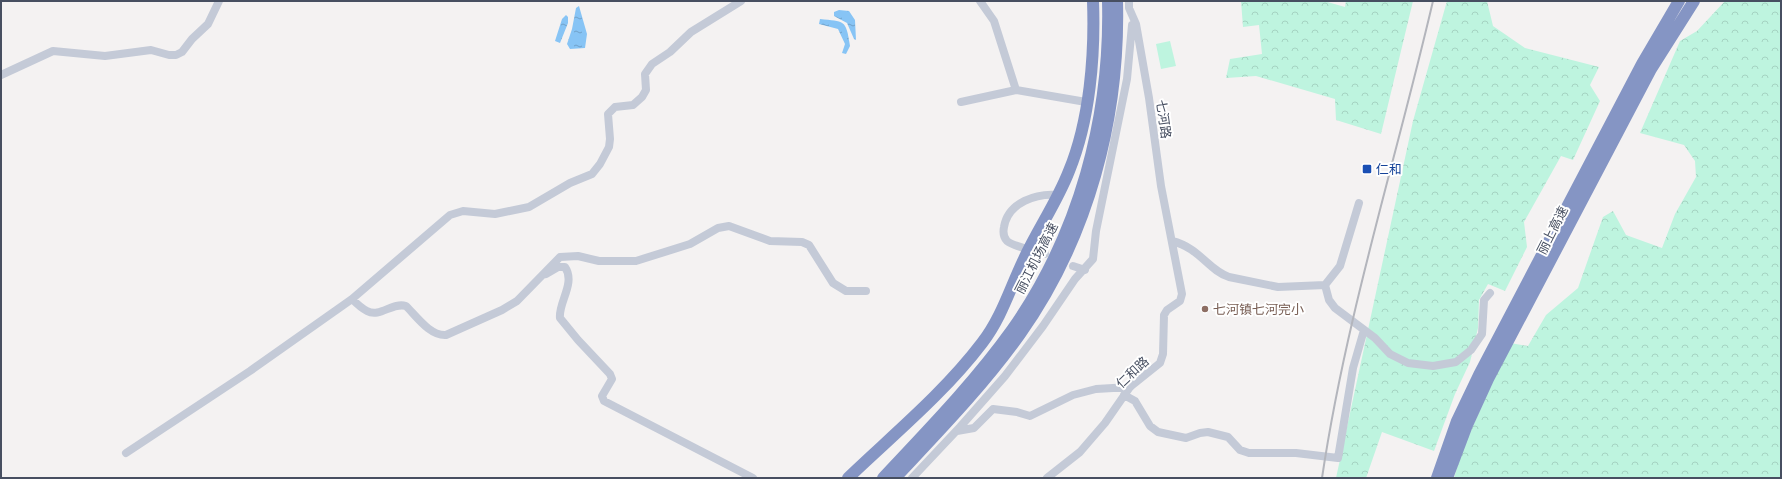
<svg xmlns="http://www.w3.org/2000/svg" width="1782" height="479" font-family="Inter,'Noto Sans SC',sans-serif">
<defs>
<pattern id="forest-crowns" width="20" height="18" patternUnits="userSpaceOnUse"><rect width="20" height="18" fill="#bef4df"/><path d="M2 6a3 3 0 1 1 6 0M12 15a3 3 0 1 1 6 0" fill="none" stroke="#a5d3c2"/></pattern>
<pattern id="water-ripples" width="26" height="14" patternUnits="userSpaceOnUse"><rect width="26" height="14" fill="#87c4f5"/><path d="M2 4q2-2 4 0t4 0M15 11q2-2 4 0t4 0" fill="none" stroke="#70a2ca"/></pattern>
</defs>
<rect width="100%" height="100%" fill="#f4f2f2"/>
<!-- forest -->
<path fill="url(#forest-crowns)" d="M1241 1H1324L1345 7 1346 1H1413L1381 134 1336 120 1335 99 1256 76 1226 78 1230 59 1262 54 1259 25 1243 27Z
M1447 1H1487L1493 26 1525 48 1599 67 1590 85 1600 101 1573 160 1561 156 1524 222 1527 247 1505 291 1488 284 1479 300 1478 328 1470 362 1455 394 1434 451 1382 432 1366 478H1336L1413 121Z
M1725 1H1781V478H1454L1463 448 1510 343 1528 346 1546 315 1578 288 1603 217 1613 211 1626 235 1662 248 1675 214 1696 177 1695 161 1684 145 1640 133 1680 41 1697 31Z"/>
<!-- pitch -->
<path fill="#bef4df" d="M1170 41 1176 66 1161 69 1156 44Z"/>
<!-- water -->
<path fill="url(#water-ripples)" d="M579 6 587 34 585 48 570 49 567 44 572 29 576 8Z
M839 10 849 11 855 20 856 40 854 39 847 23 834 16V12Z
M566 15 568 17V23L560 43 555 41 562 19Z
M820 19C844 22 846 18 850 46L846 54 842 53 845 44 838 29 819 24Z"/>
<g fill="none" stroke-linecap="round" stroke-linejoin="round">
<!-- minor -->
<path stroke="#c4cad7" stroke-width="8" d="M980 1 994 21 1016 90
M1 75 53 51 105 56 151 50 169 55H176L182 52 192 39 208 24 219 1
M961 102 1016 90 1086 102
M1172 241C1200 248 1208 270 1229 277L1278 287 1325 285 1340 266 1359 203
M1045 254C1036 251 1014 247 1007 241 1003 237 1003 232 1004 227 1008 202 1037 193 1058 195
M1073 266 1085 270
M546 274 558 267H565C576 283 558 303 560 318L578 340 610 374 612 379 602 396 604 401 753 478
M1325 285 1329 300 1335 308 1375 338 1390 354 1408 363 1433 366 1456 362 1471 350 1482 334 1484 300 1490 293
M352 299C356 303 361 308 367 311 380 318 392 302 406 306 417 317 430 336 446 335L502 310 517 301 560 257 578 256 599 261H636L690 244 718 228 729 226 770 241 802 242 809 245 833 283 846 291H866
M1124 395 1135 401 1150 426 1158 432 1186 438 1200 433 1208 432 1228 437 1240 450 1249 453H1296L1338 458 1353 368 1364 330
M957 431 974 428 993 409 1017 412 1030 416 1073 395 1096 389 1130 387
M126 453 250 371 352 299 450 215 463 211 495 214 529 207 570 183 592 174 600 164 609 147 610 139 608 114 615 107 633 105 642 97 646 90 645 74 652 64 670 52 691 32 741 1
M912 478 960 427 1005 376 1043 326 1075 279 1093 259 1096 231 1127 79 1132 25
M1047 478 1080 452 1105 423 1130 387 1160 363 1163 354 1164 315 1167 310 1180 301 1182 294 1161 186 1149 98 1136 24 1129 8V1"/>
<!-- highway -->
<path stroke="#8595c4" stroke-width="12" d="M848 478C894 434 944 393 982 343 1002 317 1010 288 1024 259 1038 229 1057 202 1069 171 1090 120 1095 55 1093 1
M883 478C928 430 974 383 1012 330 1079 235 1111 117 1108 1
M895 478C938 432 983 386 1020 334 1088 238 1120 118 1117 1
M1437 478 1457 421 1479 375 1642 64 1679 1
M1447 478 1467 425 1488 379 1651 69 1694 1"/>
<!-- rail -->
<path stroke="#b3b5bc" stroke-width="2" d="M1322 478C1346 316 1396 160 1433 1"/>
</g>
<!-- markers -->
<rect fill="#1a4fb4" stroke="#fff" stroke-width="1.5" x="1362" y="164" width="10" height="10" rx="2"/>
<circle fill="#8d6e63" stroke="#fff" stroke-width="1.5" cx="1205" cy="309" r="4"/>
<g text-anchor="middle" stroke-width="4" stroke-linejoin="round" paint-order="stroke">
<!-- street labels -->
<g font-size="13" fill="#474f61" stroke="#fff">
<text transform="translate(1164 119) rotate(82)" y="5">七河路</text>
<text transform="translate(1552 230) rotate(-63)" y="5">丽上高速</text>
<text transform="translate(1036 258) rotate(-63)" y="5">丽江机场高速</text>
<text transform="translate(1132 372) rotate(-43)" y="5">仁和路</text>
</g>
<!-- transit labels -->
<g font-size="13" fill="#164399" stroke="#fff" text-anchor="start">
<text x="1376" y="174">仁和</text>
</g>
<!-- education labels -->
<g font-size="13" fill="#785e54" stroke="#fff" text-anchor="start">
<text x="1213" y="314">七河镇七河完小</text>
</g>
</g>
<!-- border -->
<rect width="1782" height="479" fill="none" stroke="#474f61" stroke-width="4"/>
</svg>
